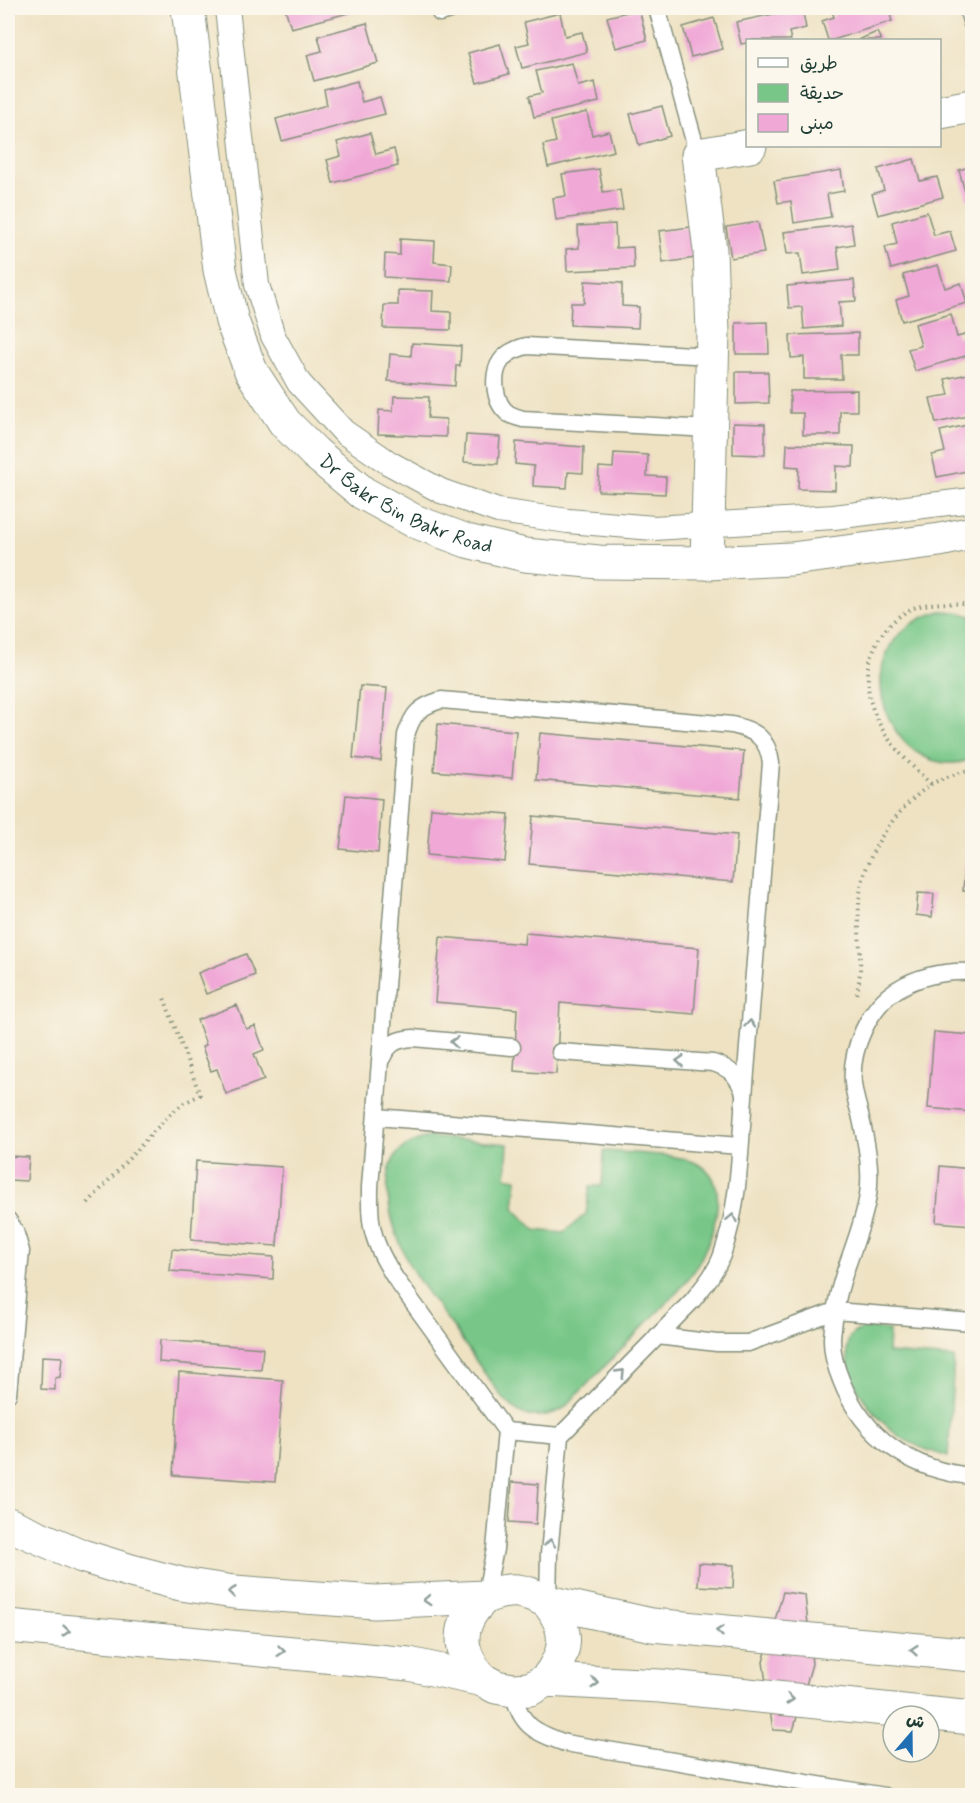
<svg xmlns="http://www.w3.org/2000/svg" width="980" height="1803" viewBox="0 0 980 1803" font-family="Mynerve,'Playpen Sans Arabic',sans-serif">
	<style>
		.green { fill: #78c788; stroke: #4c825e; stroke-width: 1.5 }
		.building { fill: #f0a8d7 }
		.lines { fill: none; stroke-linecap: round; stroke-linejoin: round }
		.service-casing { stroke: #86907c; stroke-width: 19 }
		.pedestrian-casing { stroke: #86907c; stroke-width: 26 }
		.minor-casing { stroke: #86907c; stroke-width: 35 }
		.tertiary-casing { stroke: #86907c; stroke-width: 35 }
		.primary-casing { stroke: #86907c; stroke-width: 35 }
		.path { stroke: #86907c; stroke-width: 4; stroke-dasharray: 1.5 4.5; stroke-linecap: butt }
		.service { stroke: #fff; stroke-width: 16 }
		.pedestrian { stroke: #fff; stroke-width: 24 }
		.minor { stroke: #fff; stroke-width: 33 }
		.tertiary { stroke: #fff; stroke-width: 33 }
		.primary { stroke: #fff; stroke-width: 33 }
		.oneway { stroke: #8f9e9a }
		.labels { text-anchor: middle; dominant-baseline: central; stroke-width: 4.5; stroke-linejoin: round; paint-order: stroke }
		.street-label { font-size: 20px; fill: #1f3d34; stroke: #fbf7ec }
	</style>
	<rect width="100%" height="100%" fill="#fbf7ec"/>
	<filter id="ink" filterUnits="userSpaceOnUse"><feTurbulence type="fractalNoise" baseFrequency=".0167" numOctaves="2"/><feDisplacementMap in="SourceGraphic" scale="12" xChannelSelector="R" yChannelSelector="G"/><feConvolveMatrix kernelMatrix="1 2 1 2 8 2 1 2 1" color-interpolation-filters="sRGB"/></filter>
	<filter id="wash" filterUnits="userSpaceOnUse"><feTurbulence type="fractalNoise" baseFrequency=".008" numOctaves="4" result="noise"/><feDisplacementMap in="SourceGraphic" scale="24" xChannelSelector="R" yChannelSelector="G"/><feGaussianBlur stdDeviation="1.35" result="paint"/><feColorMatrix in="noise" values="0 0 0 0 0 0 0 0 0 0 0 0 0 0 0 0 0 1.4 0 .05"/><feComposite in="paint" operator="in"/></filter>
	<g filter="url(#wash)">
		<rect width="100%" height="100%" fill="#eee2c3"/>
		<g class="green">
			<path d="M941,611l16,1 15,4v143c-81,30 -141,-118 -31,-148z"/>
			<path d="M428,1137l80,7 -2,33 11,2 -3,29 21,22 28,3 23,-19 4,-28h12l2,-35c25,2 70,2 92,12 40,17 15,81 -2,108 -4,6 -10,12 -14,18l-118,121c-29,11 -40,9 -61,-14 -16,-22 -32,-45 -47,-68 -15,-20 -33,-41 -45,-64 -14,-28 -37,-91 -6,-116 7,-6 16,-8 25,-11z"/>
			<path d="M866,1328l23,2 -1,23 66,5 -6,99c-18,-6 -37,-12 -52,-23 -23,-19 -50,-52 -49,-83 0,-4 1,-11 3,-14 3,-6 10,-7 16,-9z"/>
		</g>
		<g id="blocks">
			<g class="building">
				<polygon points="285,8 355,8 356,11 291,28"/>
				<polygon points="802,8 806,28 789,32 791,40 747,40 747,43 741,44 736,22"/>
				<polygon points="831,8 888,8 892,21 833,40 828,40 822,21 834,17"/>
				<polygon points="914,8 935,8 916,14"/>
				<polygon points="639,9 647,40 616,48 607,17"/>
				<polygon points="560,13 565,36 582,32 587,52 522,68 516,46 529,43 524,22"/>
				<polygon points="714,18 723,49 691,57 683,27"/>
				<polygon points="367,23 378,63 314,81 307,55 322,51 318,36"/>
				<polygon points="877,32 881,40 858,40"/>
				<polygon points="500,44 509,74 477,83 468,53"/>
				<polygon points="572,63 578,86 595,82 599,102 534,117 529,96 542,93 536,71"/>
				<polygon points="357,81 362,102 380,97 385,114 282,141 276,119 327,105 324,90"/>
				<polygon points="662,106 670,136 639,145 630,114"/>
				<polygon points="587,112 592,135 609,131 614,151 548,167 543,145 556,142 551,121"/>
				<polygon points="370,133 376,154 394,149 398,166 333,183 327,160 341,156 337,142"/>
				<polygon points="914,159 920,181 937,177 943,197 878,215 872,194 884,190 878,169"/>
				<polygon points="972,166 972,199 967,200 959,170"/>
				<polygon points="599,169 603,192 620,190 623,210 556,220 553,198 566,196 562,174"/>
				<polygon points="841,170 844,191 827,194 831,217 794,223 791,201 778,203 774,181"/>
				<polygon points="927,212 934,235 950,231 956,251 891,269 885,247 897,244 892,222"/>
				<polygon points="758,222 764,253 731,258 726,227"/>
				<polygon points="615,224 616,248 633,247 634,268 567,271 566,249 579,248 578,226"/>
				<polygon points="851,224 854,244 837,247 840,270 803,275 800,253 787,254 784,232"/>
				<polygon points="691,227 695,258 663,263 659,231"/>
				<polygon points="400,239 435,241 434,262 452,264 451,281 384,277 385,254 400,255"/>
				<polygon points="938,265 945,288 961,283 967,303 902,321 896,300 909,296 903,275"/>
				<polygon points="854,280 856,301 839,302 841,326 804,329 802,307 789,308 787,286"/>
				<polygon points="585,281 622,283 622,306 639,307 638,328 570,325 571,303 584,303"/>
				<polygon points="398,290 433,291 432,311 451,312 451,330 383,328 384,305 398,305"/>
				<polygon points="951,314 957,337 972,333 972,354 915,371 908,349 921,346 915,324"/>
				<polygon points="768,322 769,354 736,354 736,323"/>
				<polygon points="858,333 858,355 841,355 842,379 804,379 804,357 791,358 790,335"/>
				<polygon points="412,343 461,346 460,366 456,366 455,386 388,381 390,354 411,356"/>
				<polygon points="736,372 768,372 769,403 736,404"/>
				<polygon points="972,373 972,415 936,423 930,398 949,395 945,379"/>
				<polygon points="857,390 857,411 840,411 840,435 803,435 803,413 790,413 790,391"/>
				<polygon points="394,396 429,397 428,418 446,419 446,437 378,434 379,410 393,411"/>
				<polygon points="733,423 765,424 765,455 733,454"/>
				<polygon points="972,424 972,470 937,477 932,455 945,452 940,431"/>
				<polygon points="466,435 500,437 498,464 464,462"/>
				<polygon points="516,442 584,447 583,473 568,472 567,488 533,486 534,466 515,464"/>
				<polygon points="787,444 854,446 853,467 836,466 835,490 798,489 799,467 786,466"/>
				<polygon points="614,453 648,455 647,476 666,477 665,494 598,491 599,467 613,468"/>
				<polygon points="360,686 387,688 381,761 353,758"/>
				<polygon points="438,724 516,731 512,778 434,771"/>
				<polygon points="540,733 744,751 740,798 536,780"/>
				<polygon points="346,795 382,799 378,853 340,849"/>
				<polygon points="431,808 509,814 505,862 427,855"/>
				<polygon points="533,816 737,835 733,882 529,864"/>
				<polygon points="965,864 972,865 972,892 963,891"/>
				<polygon points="918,893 934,894 932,917 916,915"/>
				<polygon points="525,933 699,948 694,1014 560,1003 556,1074 514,1071 517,1009 435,1002 440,937 524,944"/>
				<polygon points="246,954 255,975 206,994 198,973"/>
				<polygon points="237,1005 246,1029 255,1026 264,1050 254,1054 264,1080 226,1094 217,1069 211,1071 202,1047 206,1045 197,1020"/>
				<polygon points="934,1032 972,1035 972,1112 928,1108"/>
				<polygon points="8,1156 29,1157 27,1181 8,1180"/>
				<polygon points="196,1161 282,1167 277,1246 191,1240"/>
				<polygon points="940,1166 972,1169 972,1225 936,1222"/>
				<polygon points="172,1249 274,1257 273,1279 170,1271"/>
				<polygon points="160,1340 263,1348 261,1370 159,1362"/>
				<polygon points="42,1356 62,1357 60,1377 55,1378 55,1390 41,1389"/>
				<polygon points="179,1372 283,1380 275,1482 173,1475"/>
				<polygon points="512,1482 538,1484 536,1524 509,1522"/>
				<polygon points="699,1563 734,1565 733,1588 698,1586"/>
				<polygon points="783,1592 805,1595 812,1664 793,1731 773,1730 763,1662"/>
			</g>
		</g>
	</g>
	<g filter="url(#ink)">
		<use href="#blocks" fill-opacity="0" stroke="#86907c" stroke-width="1.5"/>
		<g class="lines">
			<g class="service-casing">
				<g id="service">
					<polyline points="657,8 698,155"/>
					<polyline points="967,8 972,24"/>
					<polyline points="440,13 457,8"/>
					<path d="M710,429l-187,-10c-4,-1 -10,-3 -14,-5 -15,-10 -18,-39 -8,-53 6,-9 16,-12 25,-15l186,10"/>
					<path d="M972,972c-25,-1 -51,3 -74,17 -29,17 -48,61 -45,94 1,10 4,21 7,31 6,27 12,54 8,81 -6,41 -28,77 -33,118 -1,9 -3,19 -3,27 0,13 4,28 9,40 22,57 71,91 131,96"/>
					<path d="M560,1052l153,11c17,5 25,13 31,30"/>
					<path d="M382,1058c7,-15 15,-19 31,-20l99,9"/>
					<polyline points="376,1117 740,1146"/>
					<polyline points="8,1220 15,1231 21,1251 8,1394"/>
					<polyline points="657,1336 717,1343 748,1343 835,1311 972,1322"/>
					<polyline points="506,1431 560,1436"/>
					<path d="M485,1597l10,-48 11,-118 -111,-153c-9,-15 -18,-30 -22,-47 -4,-14 -3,-30 -3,-44l36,-452c7,-22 13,-28 35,-35l291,25c23,5 36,13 39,38 -8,107 -17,214 -26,321 -5,56 -4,117 -23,171 -6,17 -18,31 -29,45l-133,136 -11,118 -1,48"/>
					<path d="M513,1690c6,35 21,42 52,53l320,53"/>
				</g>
			</g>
			<g class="pedestrian-casing">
				<polyline id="pedestrian" points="227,8 257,285 273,336 299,383 344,432 389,463 441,491 498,511 568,521 654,528 834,517 972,500"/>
			</g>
			<g class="minor-casing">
				<g id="minor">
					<polyline points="940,112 972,106"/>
					<polyline points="707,563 713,333 710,250 698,155 750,146"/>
				</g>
			</g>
			<g class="tertiary-casing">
				<g id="tertiary">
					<path id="s1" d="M188,8l32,262 12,51 19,50 34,52 30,30 48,40 51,28 53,20 58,14 74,7 108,1 84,-4 149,-19 32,-7"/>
				</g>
			</g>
			<g class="primary-casing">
				<g id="primary">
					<path d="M8,1524l74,32 49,15 50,13 53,8 141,10 110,-5c25,-10 39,-8 63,5l104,23 320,30"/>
					<polyline points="8,1626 409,1664 483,1680 496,1687 513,1690 530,1689 546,1680 660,1686 972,1718"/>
					<path d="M483,1680c-27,-28 -27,-57 2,-83"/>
					<path d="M546,1680c22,-28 24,-49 2,-78"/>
				</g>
			</g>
			<g class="path">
				<path d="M931,784c-21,-20 -43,-40 -55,-67 -18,-40 -6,-85 33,-107 17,-9 45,-7 63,-5"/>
				<path d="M857,994c2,-12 4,-24 3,-36 0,-21 -3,-42 0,-64 6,-43 35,-84 70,-109 9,-6 31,-13 42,-15"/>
				<polyline points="88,1203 169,1115 184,1103 200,1095 163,995"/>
			</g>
			<use href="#service" class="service"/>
			<use href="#pedestrian" class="pedestrian"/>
			<use href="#minor" class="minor"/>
			<use href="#tertiary" class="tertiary"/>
			<use href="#primary" class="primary"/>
		</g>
		<defs><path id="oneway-chevron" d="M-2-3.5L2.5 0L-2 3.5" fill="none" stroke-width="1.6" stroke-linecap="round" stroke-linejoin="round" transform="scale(1.5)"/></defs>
		<g class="oneway">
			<use href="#oneway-chevron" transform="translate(750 1024) rotate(-85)"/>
			<use href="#oneway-chevron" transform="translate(454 1042) rotate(-175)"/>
			<use href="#oneway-chevron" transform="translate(680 1061) rotate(-176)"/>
			<use href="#oneway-chevron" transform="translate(732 1218) rotate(-78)"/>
			<use href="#oneway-chevron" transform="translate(621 1373) rotate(-46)"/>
			<use href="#oneway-chevron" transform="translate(550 1543) rotate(-85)"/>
			<use href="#oneway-chevron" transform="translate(232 1592) rotate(-173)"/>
			<use href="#oneway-chevron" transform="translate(427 1600) rotate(177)"/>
			<use href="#oneway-chevron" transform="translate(66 1631) rotate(5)"/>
			<use href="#oneway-chevron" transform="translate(720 1631) rotate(-175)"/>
			<use href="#oneway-chevron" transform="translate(914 1650) rotate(-175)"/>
			<use href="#oneway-chevron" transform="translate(281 1651) rotate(5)"/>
			<use href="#oneway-chevron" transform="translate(595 1683) rotate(3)"/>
			<use href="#oneway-chevron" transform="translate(790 1699) rotate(6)"/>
		</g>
	</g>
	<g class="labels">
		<g class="street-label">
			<text stroke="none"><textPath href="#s1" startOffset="580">Dr Bakr Bin Bakr Road</textPath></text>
		</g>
	</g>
	<rect width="980" height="1803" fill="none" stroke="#fbf7ec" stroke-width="30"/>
	<rect x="746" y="39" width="195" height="108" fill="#fbf7ec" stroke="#a3ada2" stroke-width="1.5"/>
	<rect x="758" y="58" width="30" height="9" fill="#ffffff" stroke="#a3ada2" stroke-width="1.5"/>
	<text x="800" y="69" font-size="18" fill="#1f3d34">طريق</text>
	<rect x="758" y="84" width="30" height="18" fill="#78c788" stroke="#a3ada2" stroke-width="1.5"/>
	<text x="800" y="99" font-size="18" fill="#1f3d34">حديقة</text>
	<rect x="758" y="114" width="30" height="18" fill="#f0a8d7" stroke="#a3ada2" stroke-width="1.5"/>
	<text x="800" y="129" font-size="18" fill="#1f3d34">مبنى</text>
	<g transform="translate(911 1734) rotate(20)"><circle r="28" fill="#fbf7ec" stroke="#a3ada2" stroke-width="1.5"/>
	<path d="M0-4.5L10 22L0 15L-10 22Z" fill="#1f6fb2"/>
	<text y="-9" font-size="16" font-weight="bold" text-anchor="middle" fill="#1f3d34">ش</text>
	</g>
</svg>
